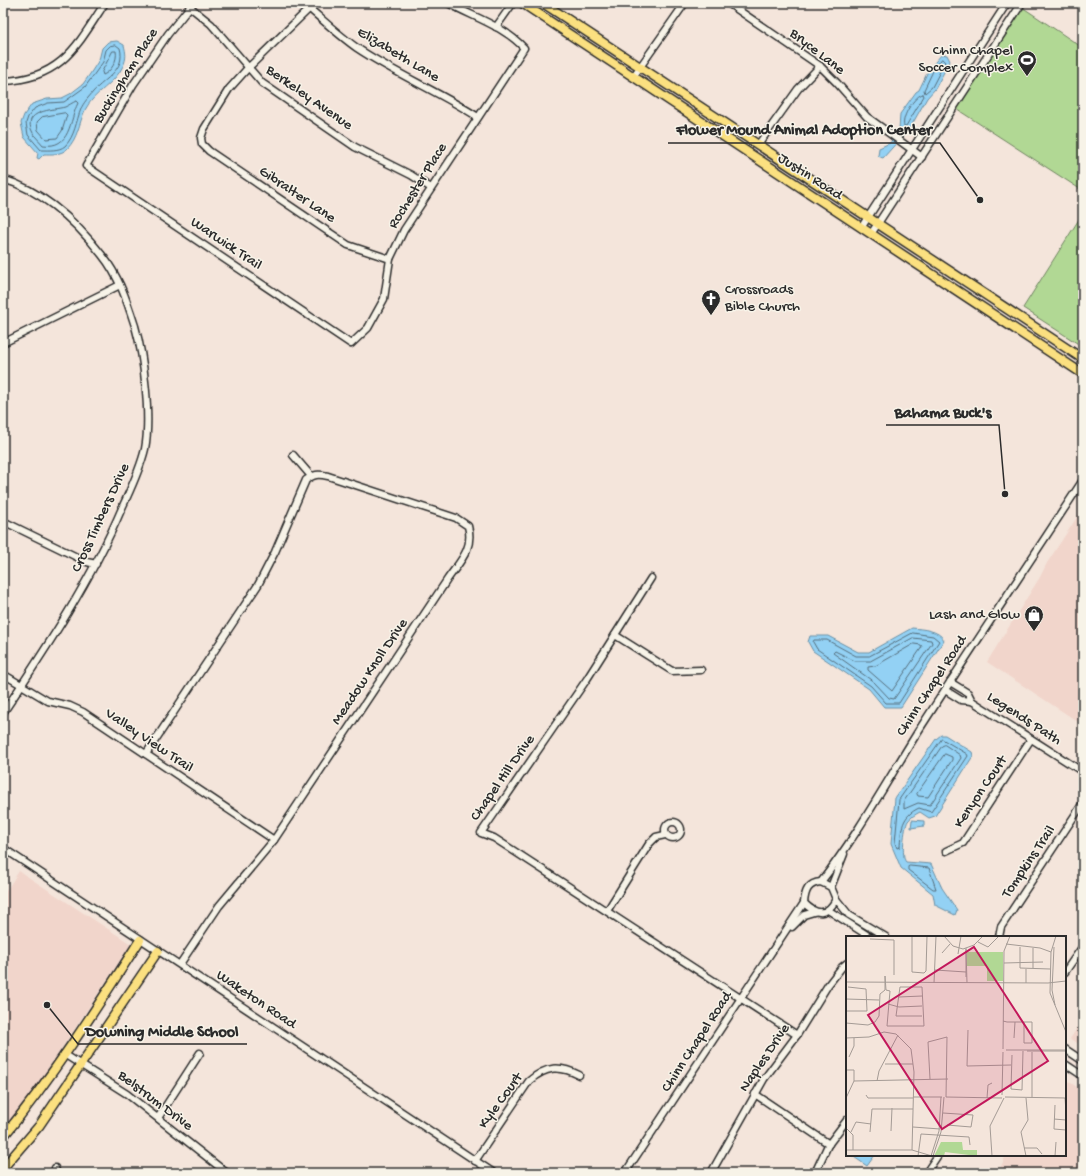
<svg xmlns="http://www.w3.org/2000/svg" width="1086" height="1176" viewBox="0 0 1086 1176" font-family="'Gochi Hand',sans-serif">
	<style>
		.built { fill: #f1d5cb }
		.green { fill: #b1d894; stroke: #6e8260 }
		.water { fill: #93d1f4; stroke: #698fa4 }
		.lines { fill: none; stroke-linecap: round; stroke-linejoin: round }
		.shore { stroke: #556d7b; stroke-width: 1 }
		.minor-casing { stroke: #2b2b2b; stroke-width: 9 }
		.major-casing { stroke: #2b2b2b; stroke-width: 11 }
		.minor { stroke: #f7f3e8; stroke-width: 6 }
		.major { stroke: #fbe080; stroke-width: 8 }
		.labels { text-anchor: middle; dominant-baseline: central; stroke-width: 3; stroke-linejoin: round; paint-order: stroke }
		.poi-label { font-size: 15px; fill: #2b2b2b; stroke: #f7f3e8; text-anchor: end }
		.street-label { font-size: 15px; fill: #2b2b2b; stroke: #f7f3e8 }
		.inset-road { fill: none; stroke: #a49b95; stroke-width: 1 }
		.view { fill: #c2185b; fill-opacity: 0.15; stroke: #c2185b; stroke-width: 2 }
		.inset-edge { fill: none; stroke: #2b2b2b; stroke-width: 2 }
		.leader { fill: none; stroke: #2b2b2b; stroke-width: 1.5 }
		.callout-dot { fill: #2b2b2b; stroke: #f7f3e8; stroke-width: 1.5 }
		.callout-label { font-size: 16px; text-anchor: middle; font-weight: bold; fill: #2b2b2b; stroke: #f7f3e8; stroke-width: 3; stroke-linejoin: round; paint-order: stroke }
	</style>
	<rect width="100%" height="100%" fill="#f4e5db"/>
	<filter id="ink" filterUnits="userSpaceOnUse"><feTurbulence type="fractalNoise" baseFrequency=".025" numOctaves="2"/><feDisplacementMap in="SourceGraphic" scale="8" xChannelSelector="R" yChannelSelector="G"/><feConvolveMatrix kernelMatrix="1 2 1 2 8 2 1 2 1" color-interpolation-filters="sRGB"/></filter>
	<g filter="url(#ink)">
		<g class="built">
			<polygon points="1083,508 1083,725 987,662 1040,577 1047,563"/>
			<polygon points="19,871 131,944 29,1098 3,1130 3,896"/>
			<polygon points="1083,1019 1083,1046 1070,1039"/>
			<polygon points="1065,1079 1083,1091 1083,1173 998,1173 1006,1155 1065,1155"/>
		</g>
		<g class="green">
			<polygon points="1019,5 1083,48 1083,191 952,106"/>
			<polygon points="1083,213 1083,347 1023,308"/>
		</g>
		<g class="water">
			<path d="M117,41l7,4c2,8 3,13 -1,21 -8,18 -29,26 -38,44 -6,13 -7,28 -18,39 -6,6 -16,5 -23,5l-5,5 -2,-1 1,-5 -14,-16 -3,-14 3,-8 8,-11 15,-5 15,-1 8,-4 13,-10 7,-10 9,-14 3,-12 6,-6z"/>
			<polygon points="942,54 947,55 950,61 935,89 927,98 910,128 883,158 878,156 879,148 890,143 899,130 900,114 916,92 919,90 929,69"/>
			<path d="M912,628c10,1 27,2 32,12l-43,67h-17l-15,-18 -56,-38 -5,-9 2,-6h18l30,16h11z"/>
			<path d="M941,735h4l27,17 1,4 -38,60 -6,2 -9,-6c-4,2 -9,5 -12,9 -4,7 -7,36 -2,41l25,2 11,24 15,22 -2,5 -20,-10 -2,-11 -32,-26 -10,-24 4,-46 41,-59z"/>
			<polygon points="912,820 924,821 924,826 911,828"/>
			<polygon points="851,1155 875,1155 867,1166"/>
		</g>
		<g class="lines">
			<g class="shore">
				<path d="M116,45l4,3c6,22 -15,30 -27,44 -4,5 -10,11 -12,17 -5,12 -6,27 -16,37 -6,5 -16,4 -24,4l-13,-15 -2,-12 2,-6 7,-9 13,-5 16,-1 21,-15 18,-25 3,-12 4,-4z"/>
				<path d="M113,51h3c2,9 -5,21 -13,24l-1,-3z"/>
				<polygon points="942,59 945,62 932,87 925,93 924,90 933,71"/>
				<path d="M923,94l1,2 -18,30h-2c-3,-9 11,-31 19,-32z"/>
				<path d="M76,101l2,2c-9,18 -7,46 -35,42 -3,-4 -8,-8 -10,-12 -13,-23 21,-23 32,-26 4,-2 7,-4 11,-6z"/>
				<polygon points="65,113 67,115 62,131 57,138 46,139 38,130 37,122 42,117"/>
				<polygon points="913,633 933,636 939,641 899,703 886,703 871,686 817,649 813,642 814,640 827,640 856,656 869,656"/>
				<polygon points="913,638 931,640 932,643 894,699 889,698 874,682 833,653 835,651 855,661 870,661"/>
				<polygon points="914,644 921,645 922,647 892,691 868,670 868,667 875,666"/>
				<path d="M942,739l25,15 1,2 -37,56 -12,-4c-17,8 -18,20 -19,39l-3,1 -2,-5 4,-43z"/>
				<polygon points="945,745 960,755 961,758 930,805 918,803 904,809 904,801 942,746"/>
				<polygon points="945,754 952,757 952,760 928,797 918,796 917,794"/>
				<polygon points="910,866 929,868 936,889 933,889 908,870 908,867"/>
			</g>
			<g class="minor-casing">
				<g id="minor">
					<path d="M193,3l-25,31 -35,51 -47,81 265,178 17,-16 16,-29 6,-40 14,-29 120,-182c-20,-22 -51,-31 -76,-45"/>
					<polyline points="315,3 247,69 229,89 204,129 201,138 202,144 209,151 348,245 390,259"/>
					<polyline points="728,3 820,66 837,83 867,117 922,157"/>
					<polyline points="190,7 211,24 262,83 355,147 411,175 431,188"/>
					<path d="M310,9c15,13 30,27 47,39 39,26 82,44 121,69"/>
					<polyline points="496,27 513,3"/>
					<polyline points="633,77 685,3"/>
					<path d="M3,81c58,-2 74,-35 102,-78"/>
					<polyline points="758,145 798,89 820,66"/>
					<path d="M3,179c40,12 74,44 99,76 17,21 25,46 33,71 9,31 16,91 10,123 -5,21 -14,39 -23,59 -31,73 -75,139 -119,205"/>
					<polyline points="861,228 1007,3"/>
					<polyline points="871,234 1022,3"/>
					<polyline points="3,343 120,285"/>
					<polyline points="293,455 311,476"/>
					<polyline points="3,521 87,562 96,564"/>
					<polyline points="651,578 587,679 481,833 494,838 797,1035"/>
					<polyline points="615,635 672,671 701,670"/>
					<polyline points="3,674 48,701 70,706 83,712 274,840"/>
					<polyline points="950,682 968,693 972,701"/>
					<polyline points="945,690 961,700 972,701 1083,772"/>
					<path d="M146,754l112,-169 17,-33 31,-72c8,-6 12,-6 22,-4l128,42 12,8c6,23 -8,35 -21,54l-173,260 -55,66 -39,58"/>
					<circle cx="673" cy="830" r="8"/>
					<polyline points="3,848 494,1173"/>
					<polyline points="946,851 963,843 1031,739"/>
					<path d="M821,882c37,-48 66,-101 98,-152 54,-84 110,-167 164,-250"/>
					<path d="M821,882l10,5 5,12c-9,18 -20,16 -32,4 1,-12 4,-20 17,-21z"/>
					<polyline points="831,887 844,854"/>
					<polyline points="836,899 849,915 886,937"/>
					<polyline points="828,910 870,937"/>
					<polyline points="607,911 649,844 656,837 665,835"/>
					<polyline points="792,927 804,915 814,912"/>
					<polyline points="999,937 1001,927 1083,803"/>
					<polyline points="1065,972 1083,946"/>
					<polyline points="1065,1049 1083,1061"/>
					<polyline points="64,1054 127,1094 227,1173"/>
					<polyline points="1065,1064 1083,1076"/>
					<polyline points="755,1094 829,1144"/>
					<polyline points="158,1118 200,1053"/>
					<path d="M475,1161l54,-80c17,-15 31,-16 50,-6"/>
					<polyline points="55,1168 57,1173"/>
					<polyline points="625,1173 804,903"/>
					<polyline points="711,1173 764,1079 797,1035 828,985 842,967 847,963"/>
					<polyline points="815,1173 828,1145 847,1120"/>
					<polyline points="926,1173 938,1155"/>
				</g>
			</g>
			<g class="major-casing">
				<g id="major">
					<polyline points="522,3 1083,374"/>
					<polyline points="543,3 1083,359"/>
					<path d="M3,1137c51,-62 94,-130 137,-197"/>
					<polyline points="3,1168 39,1126 158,951"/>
				</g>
			</g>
			<use href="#minor" class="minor"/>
			<use href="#major" class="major"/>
		</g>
	</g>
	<defs>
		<g id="stadium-pin" transform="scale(1)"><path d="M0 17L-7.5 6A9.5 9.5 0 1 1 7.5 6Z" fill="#2b2b2b" stroke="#f7f3e8"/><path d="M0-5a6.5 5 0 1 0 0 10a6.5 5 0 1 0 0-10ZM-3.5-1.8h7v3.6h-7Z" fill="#fff"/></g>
		<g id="church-pin" transform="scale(1)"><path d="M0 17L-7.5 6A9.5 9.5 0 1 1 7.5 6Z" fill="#2b2b2b" stroke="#f7f3e8"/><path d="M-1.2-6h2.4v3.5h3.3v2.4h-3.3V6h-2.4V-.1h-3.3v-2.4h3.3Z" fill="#fff"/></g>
		<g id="shop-pin" transform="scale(1)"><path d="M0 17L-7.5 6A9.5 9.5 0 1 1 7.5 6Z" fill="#2b2b2b" stroke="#f7f3e8"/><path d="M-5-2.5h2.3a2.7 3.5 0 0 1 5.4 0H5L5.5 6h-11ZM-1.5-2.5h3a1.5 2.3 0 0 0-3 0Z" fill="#fff"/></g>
	</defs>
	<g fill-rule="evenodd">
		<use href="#stadium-pin" x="1027" y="60"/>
		<use href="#church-pin" x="711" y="299"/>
		<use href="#shop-pin" x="1034" y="615"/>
	</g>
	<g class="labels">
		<g class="poi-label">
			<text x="1013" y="51">Chinn Chapel<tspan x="1013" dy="17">Soccer Complex</tspan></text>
			<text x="725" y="290" text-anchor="start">Crossroads<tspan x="725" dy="17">Bible Church</tspan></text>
			<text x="1020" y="615">Lash and Glow</text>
		</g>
		<g class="street-label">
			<text transform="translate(817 52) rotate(38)">Bryce Lane</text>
			<text transform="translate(398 55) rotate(31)">Elizabeth Lane</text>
			<text transform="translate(126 76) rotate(-58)">Buckingham Place</text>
			<text transform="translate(309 98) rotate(35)">Berkeley Avenue</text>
			<text transform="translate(810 177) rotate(33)">Justin Road</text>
			<text transform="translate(418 186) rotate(-58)">Rochester Place</text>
			<text transform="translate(297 195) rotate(34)">Gibralter Lane</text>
			<text transform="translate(226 244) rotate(34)">Warwick Trail</text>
			<text transform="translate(101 518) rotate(-65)">Cross Timbers Drive</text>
			<text transform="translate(370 672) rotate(-56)">Meadow Knoll Drive</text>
			<text transform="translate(932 686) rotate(-57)">Chinn Chapel Road</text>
			<text transform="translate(1024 719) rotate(33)">Legends Path</text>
			<text transform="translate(149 741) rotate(34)">Valley View Trail</text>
			<text transform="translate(503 778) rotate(-55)">Chapel Hill Drive</text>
			<text transform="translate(981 792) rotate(-56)">Kenyon Court</text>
			<text transform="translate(1029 862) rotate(-56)">Tompkins Trail</text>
			<text transform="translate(256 1000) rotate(34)">Waketon Road</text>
			<text transform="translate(697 1042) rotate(-57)">Chinn Chapel Road</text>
			<text transform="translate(765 1058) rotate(-56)">Naples Drive</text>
			<text transform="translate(155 1101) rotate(37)">Belstrum Drive</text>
			<text transform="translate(501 1101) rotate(-54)">Kyle Court</text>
		</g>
	</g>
	<g transform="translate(846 936)">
		<rect width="220" height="220" fill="#f4e5db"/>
		<path d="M121,16h36v29h-16v-15h-20zM95,206h21l1,8h14v6l-32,-4 -1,4h-10z" fill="#b1d894"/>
		<path class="inset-road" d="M66,0v36l12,1 2,-2 1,-35M98,0l9,10 10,3 11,-4 9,-9M210,0l-5,16 -1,41 16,39M24,3l24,1v35M132,6l10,5 11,-11M160,8l34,4 11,4M174,11v21l30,1M208,11l-2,43 3,15M120,13l1,34M96,17l8,-9M112,18l3,-18M158,27l39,-1M187,32v-20M89,34l31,2M39,40l1,14M120,41v-29M0,46l202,1 18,-2M88,47l2,-47M180,47v-14M39,54v-14M40,54l4,1 -3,35h37l-2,-39h-22l-4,29h26M53,61l23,-1M0,63l33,1M42,68l11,3 23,-1M0,75h21l-1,-22 -18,-2M157,85l4,1h25v21h-8v-21M0,87l22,2 7,-3 4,-6 1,-22 5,-4M122,94l-1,36 44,-1M0,102l23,-1 15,-5 12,2 15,15 3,23 -2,78h-66M168,102l1,-16M157,113l1,-98 6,-15M160,114h60M181,115h38M186,116v46M166,119l-1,34 11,1 1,-39M3,121l5,-11v-8M39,128h28M0,134h8v11l-8,17M84,143l-2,-37 19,-5 -1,60M8,145l94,-2M31,145l2,-10 19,-36M20,159l2,3h45M156,159l1,-43M67,161h29M100,161l56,1M159,161l61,1M141,162l1,-13 4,-2M219,162l1,14M209,169l-1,24 12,1M97,177l30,2 -2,12 -24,-2M208,183l12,1M67,191l27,2M0,192l7,7v15M45,195l1,-23M5,196l5,-10 15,2M24,196l2,-23h41M178,212h13l5,6M66,214l20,6M72,220l3,-22 48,3 1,8M85,220l8,-25 2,-34M87,220l8,-24 3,-35M146,220l-2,-30 14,-28M180,220l-5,-24 7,-12 -2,-22M209,220l1,-14"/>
		<path class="view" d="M128,11l74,114 -106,68 -74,-114z"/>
		<rect width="220" height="220" class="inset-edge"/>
	</g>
	<path class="leader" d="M980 200L940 143H668M1005 494L999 425H886M47 1005L78 1044H247"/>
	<g class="callout-dot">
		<circle cx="980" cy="200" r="4"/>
		<circle cx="1005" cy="494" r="4"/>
		<circle cx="47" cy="1005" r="4"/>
	</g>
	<g class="callout-label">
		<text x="804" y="134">Flower Mound Animal Adoption Center</text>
		<text x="943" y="417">Bahama Buck's</text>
		<text x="162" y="1036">Downing Middle School</text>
	</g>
	<rect width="1086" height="1176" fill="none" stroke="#f7f3e8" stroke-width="16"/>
	<rect x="8" y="8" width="1070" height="1160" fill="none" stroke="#2b2b2b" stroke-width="1.5" filter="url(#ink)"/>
</svg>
